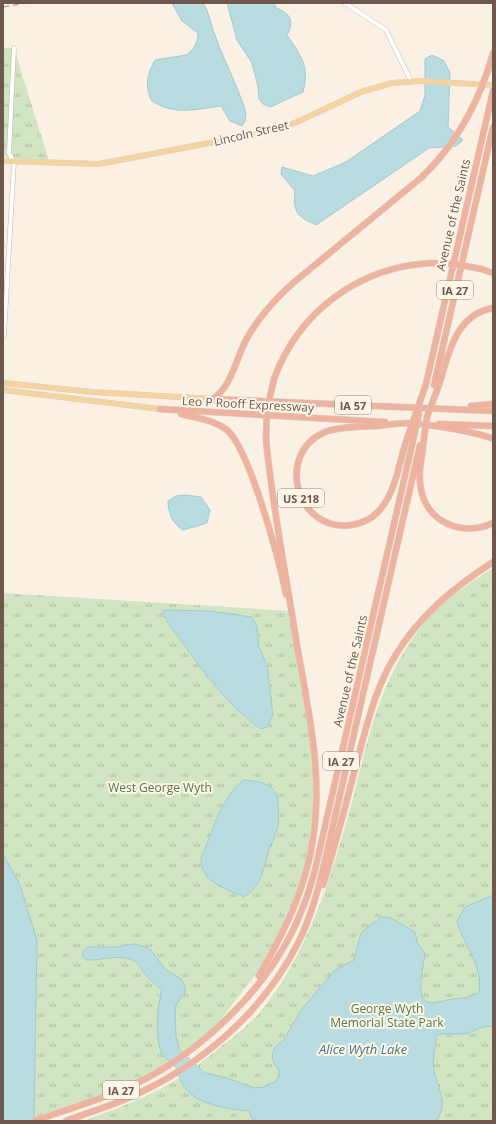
<svg xmlns="http://www.w3.org/2000/svg" width="496" height="1124" viewBox="0 0 496 1124" font-family="'Open Sans',sans-serif">
	<style>
		.park { fill: url(#park-tufts) }
		.water { fill: #b9dce1; stroke: #a1cad2 }
		.lines { fill: none; stroke-linecap: round; stroke-linejoin: round }
		.minor-casing { stroke: #c9b8aa; stroke-width: 5 }
		.major-casing { stroke: #d7d0cd; stroke-width: 6 }
		.highway-casing { stroke: #d7d0cd; stroke-width: 7 }
		.minor { stroke: #fff; stroke-width: 4 }
		.major { stroke: #f3d3a1; stroke-width: 5.5 }
		.highway { stroke: #eeb39f; stroke-width: 6 }
		.rail { stroke: #b3a3c1; stroke-width: 1.5; stroke-dasharray: 6 4; stroke-linecap: butt }
		.highway-bridge-casing { stroke: #d7d0cd; stroke-width: 7; stroke-linecap: butt }
		.highway-bridge { stroke: #eeb39f; stroke-width: 6 }
		.labels { text-anchor: middle; dominant-baseline: central; stroke-width: 4; stroke-linejoin: round; paint-order: stroke }
		.shield { fill: #fdf5e8; stroke: #9a877a; stroke-width: 1 }
		.shield-label { font-size: 11px; font-weight: bold; fill: #6f584b }
		.street-label { font-size: 12px; fill: #6f584b; stroke: #fdf5e8 }
		.park-label { font-size: 12px; fill: #567a48; stroke: #fdf5e8 }
		.water-label { font-size: 13px; font-style: italic; fill: #477880; stroke: #fdf5e8 }
	</style>
	<defs>
		<pattern id="park-tufts" width="24" height="20" patternUnits="userSpaceOnUse"><rect width="24" height="20" fill="#d1e5c3"/><path d="M3 7l-1-3M5 7V3M7 7l1-3M15 17l-1-3M17 17v-4M19 17l1-3" fill="none" stroke="#aebca0"/></pattern>
	</defs>
	<rect width="100%" height="100%" fill="#faf0e3"/>
	<g class="park">
		<polygon points="3,48 14,48 49,161 3,157"/>
		<path d="M493,568v553h-410c32,-12 64,-23 93,-41 17,-10 32,-23 47,-35 13,-10 27,-21 38,-34 47,-58 68,-128 88,-198 20,-74 29,-139 83,-199 18,-19 40,-32 61,-46z"/>
		<polygon points="3,593 290,611 317,785 313,839 301,889 272,953 209,1035 145,1079 34,1121 3,898"/>
	</g>
	<g class="water">
		<path d="M172,3h31c7,10 7,21 12,32 9,26 23,51 31,78l-1,8 -3,5 -12,-5 -9,-15c-24,3 -49,10 -70,-6 -6,-15 -4,-26 4,-40l31,-5c8,-5 12,-13 12,-22l-16,-12z"/>
		<path d="M227,3h47l2,5c14,5 19,13 11,27 14,21 23,31 16,57l-33,15 -7,-3 -4,-5 -1,-13 -6,-23 -15,-23z"/>
		<path d="M432,55l12,6 6,12 -2,54 15,13 -7,6 -27,2 -113,77c-19,-9 -23,-12 -21,-34l-14,-17 1,-7 31,9 33,-14 74,-51 5,-16v-36z"/>
		<path d="M186,495l15,2 9,13 -3,13 -24,7c-10,-6 -15,-17 -15,-29l8,-5z"/>
		<path d="M163,610l46,1 43,6 5,10 2,20 8,18 6,50 -6,12 -6,2c-41,-29 -63,-67 -93,-106l-5,-9z"/>
		<path d="M243,780c11,1 30,2 34,16 1,3 1,8 1,12 1,7 1,14 -1,22 -2,7 -6,13 -8,19 -5,19 -7,36 -25,48 -15,-8 -33,-11 -41,-27 -5,-10 0,-16 4,-26 9,-24 16,-46 36,-64z"/>
		<polygon points="3,854 20,885 37,940 34,1121 3,1121"/>
		<path d="M493,895v131c-15,0 -19,7 -31,8 -9,1 -16,-2 -25,1 -2,11 -5,24 -3,35 4,19 15,34 2,51h-178l-6,-2 -3,-8c-20,-2 -55,-6 -66,-26 -4,-6 -4,-14 -9,-20 -3,-4 -8,-6 -11,-10 -9,-14 -6,-49 -1,-64 -4,-6 -11,-9 -15,-15 -4,-4 -6,-9 -10,-13 -14,-11 -35,-2 -51,-3l-3,-3v-5l5,-5h28l18,-3 12,3 5,3 14,19 16,10 4,8v5l-9,13 -1,10 1,22 4,13 25,23 22,5 27,10 10,-1 12,-6 3,-5v-6l-5,-6 -2,-9 3,-8 8,-6 19,-32 33,-39 19,-10 7,-27 20,-16h8l26,15 2,10 8,12c-1,11 -12,48 6,49 5,0 11,-2 16,-3 11,-2 23,-1 32,-8 4,-29 -16,-46 -22,-71l8,-14z"/>
	</g>
	<g class="lines">
		<g class="minor-casing">
			<g id="minor">
				<polyline points="345,3 386,30 411,81"/>
				<polyline points="4,335 14,162 9,153 14,48"/>
			</g>
		</g>
		<g class="major-casing">
			<g id="major">
				<polyline points="3,161 99,164 267,132 297,122 361,92 392,83 418,81 493,85"/>
				<polyline points="3,383 93,392 213,399"/>
				<polyline points="3,390 160,409"/>
			</g>
		</g>
		<g class="highway-casing">
			<g id="highway">
				<polyline points="488,70 493,53"/>
				<polyline points="481,269 493,273"/>
				<path d="M274,379c25,-68 85,-112 157,-116"/>
				<polyline points="426,384 493,91"/>
				<polyline points="434,385 493,127"/>
				<path d="M439,385c10,-32 16,-70 54,-77"/>
				<path d="M213,399c19,-13 23,-41 34,-61 12,-21 28,-39 46,-55l129,-106"/>
				<polyline points="213,399 493,411"/>
				<polyline points="471,406 493,404"/>
				<polyline points="160,409 385,422"/>
				<path d="M181,414c16,4 33,6 46,16 23,20 52,130 59,164"/>
				<polyline points="439,424 493,426"/>
				<path d="M405,445c-6,20 -10,46 -23,62 -7,10 -18,16 -31,18 -54,8 -77,-71 -26,-93 16,-6 35,-5 51,-6 11,-1 23,-3 34,-3 16,1 69,9 83,16"/>
				<path d="M423,448c-2,13 -5,27 -2,41 6,34 42,48 72,34"/>
				<path d="M323,885c14,-45 25,-90 37,-135 9,-33 17,-65 35,-94 24,-40 59,-69 98,-94"/>
				<path d="M259,976c25,-44 47,-87 54,-137 11,-70 -7,-137 -18,-206 -10,-64 -23,-129 -29,-194"/>
				<path d="M34,1121c37,-13 76,-24 111,-42 57,-30 116,-86 145,-143 11,-21 19,-43 25,-66l97,-425"/>
				<path d="M66,1121c20,-8 42,-14 62,-23 72,-31 136,-86 171,-157 11,-22 18,-47 24,-72l97,-424"/>
			</g>
		</g>
		<use href="#minor" class="minor"/>
		<use href="#major" class="major"/>
		<use href="#highway" class="highway"/>
		<polyline class="rail" points="3,7 27,3"/>
		<g class="highway-bridge-casing">
			<g id="highway-bridge">
				<path d="M422,177c31,-30 52,-66 66,-107"/>
				<polyline points="431,263 455,264 481,269"/>
				<polyline points="266,439 267,410 274,379"/>
				<polyline points="405,445 426,384"/>
				<polyline points="412,445 419,413"/>
				<polyline points="423,445 427,417 439,385"/>
			</g>
		</g>
		<use href="#highway-bridge" class="highway-bridge"/>
	</g>
	<g class="labels">
		<g class="shield">
			<rect x="437" y="281" width="36" height="18" rx="3"/>
			<rect x="335" y="396" width="36" height="18" rx="3"/>
			<rect x="278" y="489" width="46" height="18" rx="3"/>
			<rect x="323" y="752" width="36" height="18" rx="3"/>
			<rect x="103" y="1081" width="36" height="18" rx="3"/>
		</g>
		<g class="shield-label">
			<text x="455" y="290">IA 27</text>
			<text x="353" y="405">IA 57</text>
			<text x="301" y="498">US 218</text>
			<text x="341" y="761">IA 27</text>
			<text x="121" y="1090">IA 27</text>
		</g>
		<g class="street-label">
			<text transform="translate(251 133) rotate(-13)">Lincoln Street</text>
			<text transform="translate(453 215) rotate(-77)">Avenue of the Saints</text>
			<text transform="translate(248 404) rotate(3)">Leo P Rooff Expressway</text>
			<text transform="translate(350 671) rotate(-77)">Avenue of the Saints</text>
		</g>
		<g class="park-label">
			<text x="160" y="787">West George Wyth</text>
			<text x="387" y="1008">George Wyth<tspan x="387" dy="14">Memorial State Park</tspan></text>
		</g>
		<g class="water-label">
			<text x="363" y="1049">Alice Wyth Lake</text>
		</g>
	</g>
	<rect width="496" height="1124" fill="none" stroke="#6f584b" stroke-width="8"/>
</svg>
